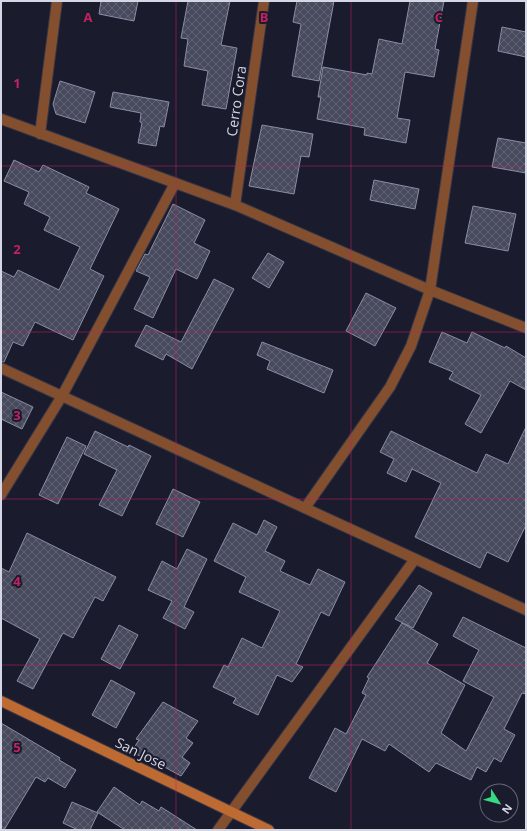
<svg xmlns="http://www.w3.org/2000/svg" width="527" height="831" viewBox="0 0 527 831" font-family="'Open Sans',sans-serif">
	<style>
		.building { fill: url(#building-cross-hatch); stroke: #8a8da4 }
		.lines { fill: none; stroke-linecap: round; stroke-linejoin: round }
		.street-casing { stroke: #343547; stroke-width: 12 }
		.secondary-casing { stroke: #343547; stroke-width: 12 }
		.street { stroke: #834f2f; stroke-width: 10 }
		.secondary { stroke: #bd6a33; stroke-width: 10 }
		.grid { fill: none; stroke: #c32262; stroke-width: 1; stroke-opacity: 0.55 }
		.labels { text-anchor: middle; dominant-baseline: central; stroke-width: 4; stroke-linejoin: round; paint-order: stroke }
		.street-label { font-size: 14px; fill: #d6d7e4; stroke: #1a1b2d }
		.grid-label { font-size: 13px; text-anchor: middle; font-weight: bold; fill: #c32262; stroke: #1a1b2d; stroke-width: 4; stroke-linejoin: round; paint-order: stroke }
	</style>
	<defs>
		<pattern id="building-cross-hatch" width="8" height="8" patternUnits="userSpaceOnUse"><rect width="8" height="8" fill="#47495d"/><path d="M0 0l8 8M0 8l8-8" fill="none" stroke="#616274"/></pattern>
	</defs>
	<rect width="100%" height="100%" fill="#1a1b2d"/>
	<g class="building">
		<polygon points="101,1 138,1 134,21 99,14"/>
		<polygon points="188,1 230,1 221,45 237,48 226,109 202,105 208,71 184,66 188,39 181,38"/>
		<polygon points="297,1 334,1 319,81 292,76 301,24 293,22"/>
		<polygon points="410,1 444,1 435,49 439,50 434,77 405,72 397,118 410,120 406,143 364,135 365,128 317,119 321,97 318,97 323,67 367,75 367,73 372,74 379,39 402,44"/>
		<polygon points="502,27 526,32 526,57 498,51"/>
		<polygon points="60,81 95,92 85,123 56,114 53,104"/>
		<polygon points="113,92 169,102 164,127 160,126 156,146 138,143 142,123 140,122 141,113 110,107"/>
		<polygon points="262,125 313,134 309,157 301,156 294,194 249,186"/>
		<polygon points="498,138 526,143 526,173 492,167"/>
		<polygon points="14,160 39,172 43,165 89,187 86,193 119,209 90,269 104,276 73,340 35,322 23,346 13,342 4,362 1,362 1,271 14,277 18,270 59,290 80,247 44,230 50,217 24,204 29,192 4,181"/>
		<polygon points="374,180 419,189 415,209 370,200"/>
		<polygon points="173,204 205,220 194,243 210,251 197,279 176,269 153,318 134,309 150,277 136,271 145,254 148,255"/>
		<polygon points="473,206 516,214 508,251 465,243"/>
		<polygon points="268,253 284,262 269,288 252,278"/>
		<polygon points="214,279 234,289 192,369 166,354 163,360 135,346 146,325 181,342"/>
		<polygon points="366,293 396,308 375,346 346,331"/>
		<polygon points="442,332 467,343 472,332 505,348 506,346 526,358 526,390 510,381 481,433 465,424 481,395 449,379 453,372 429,362"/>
		<polygon points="262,342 333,370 324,393 267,369 270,361 257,355"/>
		<polygon points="1,392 33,407 22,429 1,419"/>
		<polygon points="526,427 526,525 508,562 487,552 480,568 415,537 441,483 412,469 406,482 387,473 394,459 380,452 391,431 477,473 486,454 508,464"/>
		<polygon points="95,431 128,447 129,445 151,456 122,516 99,505 117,470 84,454"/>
		<polygon points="67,437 86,446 58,504 39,495"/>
		<polygon points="173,489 200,502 183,537 156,524"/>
		<polygon points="264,520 277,527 265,551 285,561 280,571 310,585 318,569 345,582 329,616 321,612 296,664 303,667 292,682 277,675 258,715 233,703 236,698 213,687 224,665 228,667 242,638 262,648 280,611 239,592 246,577 214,561 233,523 257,535"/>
		<polygon points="27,533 116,577 103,601 95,597 73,638 63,633 33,689 17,681 40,639 1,618 1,568 9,572"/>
		<polygon points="187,549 207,559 184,607 194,612 185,629 163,618 172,601 148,590 162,561 177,569"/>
		<polygon points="419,585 432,593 413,628 395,619"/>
		<polygon points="463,617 526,648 526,694 522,693 504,729 515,735 501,762 494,758 486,772 477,767 471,780 436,763 429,772 389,744 385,751 362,739 336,792 309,778 335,728 346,734 366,695 362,693 369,678 367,677 402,623 438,644 427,663 465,685 441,733 466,751 494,697 463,681 479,650 453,636"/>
		<polygon points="119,625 138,635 120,669 101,659"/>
		<polygon points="111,680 135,693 116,728 92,715"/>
		<polygon points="163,702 198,721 186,738 193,743 182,757 190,763 181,776 146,757 144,759 132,751 139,740 136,739"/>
		<polygon points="1,723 60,758 59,760 76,770 65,788 48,778 45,782 36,777 4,830 1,830"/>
		<polygon points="114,787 140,805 142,801 159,811 161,807 197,830 125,830 97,812"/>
		<polygon points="72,802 98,813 90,830 78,830 63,823"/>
	</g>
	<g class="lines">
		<g class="street-casing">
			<g id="street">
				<polyline points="1,119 235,205 430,290 526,328"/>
				<polyline points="40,134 57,1"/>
				<polyline points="235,205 264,1"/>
				<polyline points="1,368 526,610"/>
				<polyline points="1,495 62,396 175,183"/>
				<polyline points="305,508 390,387 411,346 430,290 473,1"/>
				<polyline points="218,830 415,559"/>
			</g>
		</g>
		<g class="secondary-casing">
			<polyline id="secondary" points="1,701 269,830"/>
		</g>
		<use href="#street" class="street"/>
		<use href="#secondary" class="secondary"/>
	</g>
	<path class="grid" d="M176,1v829M351,1v829M1,166h525M1,332h525M1,499h525M1,665h525"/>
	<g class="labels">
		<g class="street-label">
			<text transform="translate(236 101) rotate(-82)">Cerro Cora</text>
			<text transform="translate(141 753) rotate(26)">San Jose</text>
		</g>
	</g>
	<g class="grid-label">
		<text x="88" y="22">A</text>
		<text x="264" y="22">B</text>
		<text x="439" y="22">C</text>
		<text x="17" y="88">1</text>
		<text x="17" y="254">2</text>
		<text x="17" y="420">3</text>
		<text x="17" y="586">4</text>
		<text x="17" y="752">5</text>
	</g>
	<rect width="527" height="831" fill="none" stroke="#d6d7e4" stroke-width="4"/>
	<g transform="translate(499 803) rotate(126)"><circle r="19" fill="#1a1b2d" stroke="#656676"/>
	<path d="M0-3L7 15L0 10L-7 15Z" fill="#36d880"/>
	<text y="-6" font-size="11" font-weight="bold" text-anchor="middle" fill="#d6d7e4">N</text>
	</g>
</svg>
